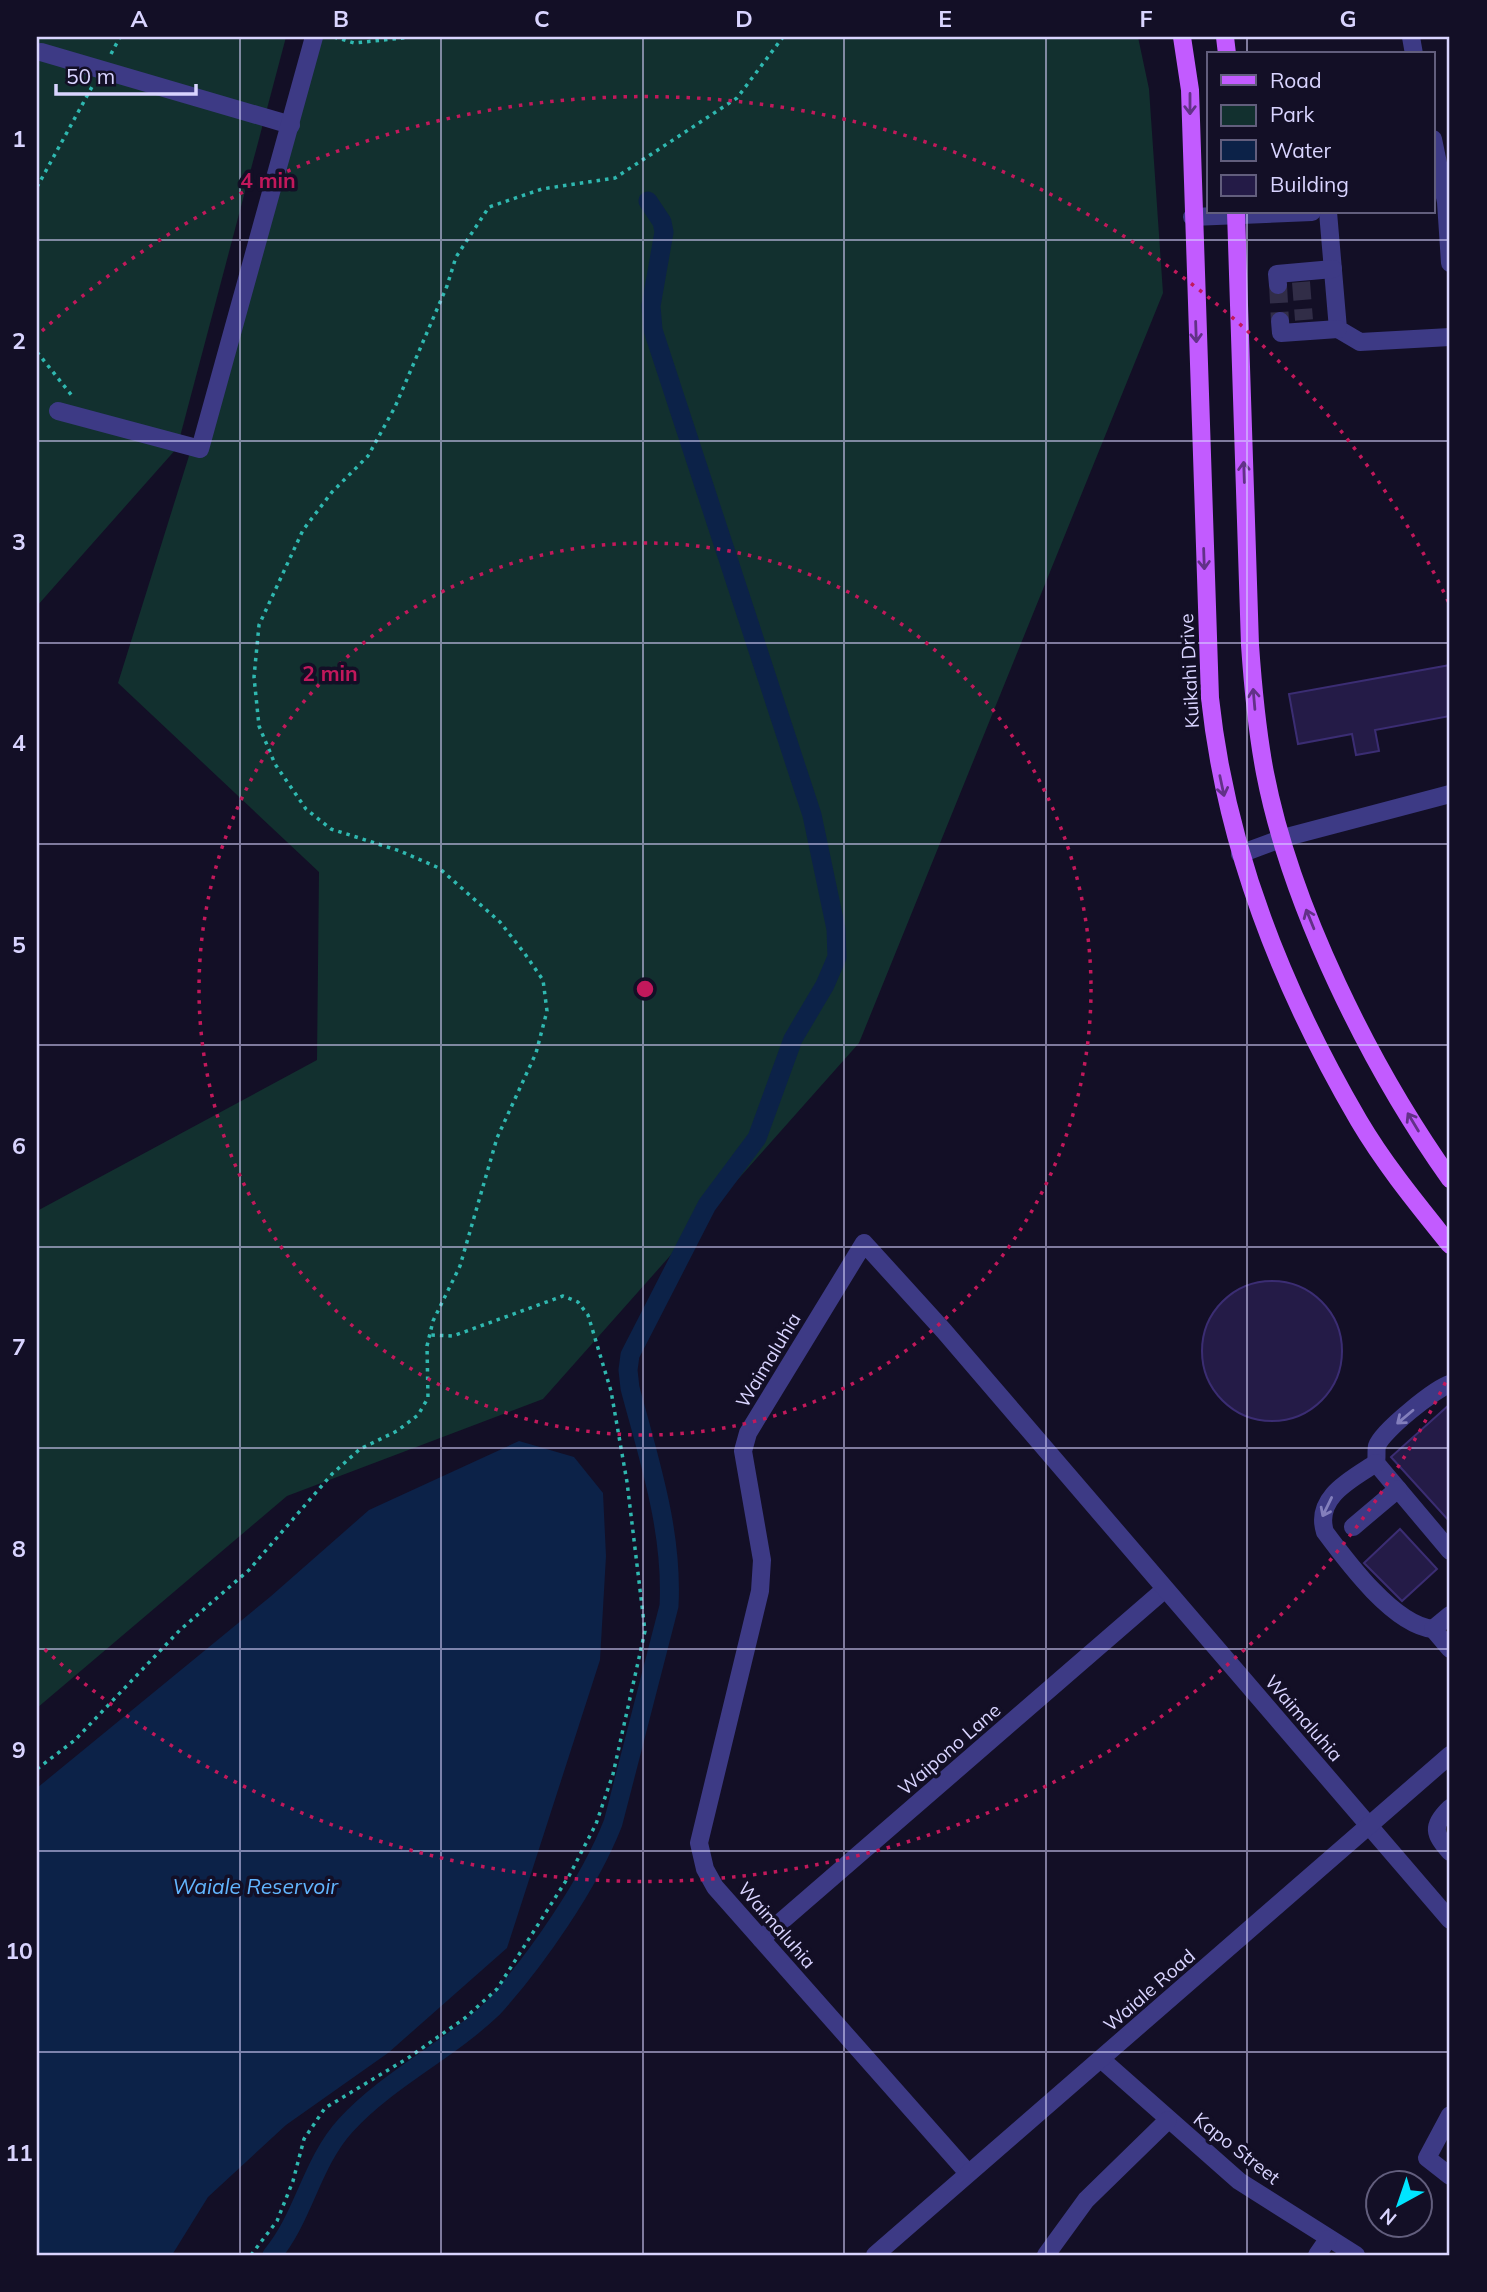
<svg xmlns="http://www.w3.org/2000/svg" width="1487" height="2292" viewBox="0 0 1487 2292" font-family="Mulish,sans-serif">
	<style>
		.green { fill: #12302f }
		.water { fill: #0c2248 }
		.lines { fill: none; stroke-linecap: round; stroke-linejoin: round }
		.canal { stroke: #0c2248; stroke-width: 19 }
		.building { fill: #241b47; stroke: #3b2d73; stroke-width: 2 }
		.minor-tunnel { stroke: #312d47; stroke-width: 18; stroke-dasharray: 18 9; stroke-linecap: butt }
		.path { stroke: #2fb8b0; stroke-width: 3.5; stroke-dasharray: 3.5 5; stroke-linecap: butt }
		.minor { stroke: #3d3a85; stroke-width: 18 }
		.major { stroke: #c25bff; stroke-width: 18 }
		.oneway { stroke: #623188 }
		.oneway2 { stroke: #837fbc }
		.grid { fill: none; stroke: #d9d4ff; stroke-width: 2; stroke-opacity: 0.55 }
		.ring { fill: none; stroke: #c2185b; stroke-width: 3.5; stroke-dasharray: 3.5 7 }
		.labels { text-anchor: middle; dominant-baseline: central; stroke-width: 7; stroke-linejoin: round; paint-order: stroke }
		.street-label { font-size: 19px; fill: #d9d4ff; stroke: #130f26 }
		.water-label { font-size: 21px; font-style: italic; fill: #62b6ff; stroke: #130f26 }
		.centre { fill: #c2185b; stroke: #130f26; stroke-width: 3.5 }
		.ring-label { font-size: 21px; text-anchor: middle; font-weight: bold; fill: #c2185b; stroke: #130f26; stroke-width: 7; stroke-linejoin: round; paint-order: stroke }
		.neatline { fill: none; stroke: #d9d4ff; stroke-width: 2.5 }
		.grid-label { font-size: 23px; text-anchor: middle; font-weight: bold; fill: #d9d4ff }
	</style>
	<rect width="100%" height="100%" fill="#130f26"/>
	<g class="green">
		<polygon points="37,37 286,37 177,448 37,606"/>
		<polygon points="320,37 1138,37 1149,89 1163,293 859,1043 543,1399 287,1496 37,1708 37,1211 317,1060 319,872 118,683"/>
	</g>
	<polygon class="water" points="519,1441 574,1457 603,1493 606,1556 600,1660 507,1948 388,2053 286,2125 208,2197 172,2255 37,2255 37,1788 270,1597 369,1510"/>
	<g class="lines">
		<path class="canal" d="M272,2255c32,-38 39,-92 74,-130 42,-46 102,-74 147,-117 44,-49 96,-124 120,-185l56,-217c4,-75 -20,-146 -39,-218l-2,-18 2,-15 77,-150 50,-67 36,-99 32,-54 12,-28 -1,-28 -24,-114 -159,-485 -2,-24 13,-74 -2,-10 -14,-21"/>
	</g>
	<g class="building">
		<polygon points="1450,665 1450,716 1375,730 1379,751 1356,755 1352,734 1298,744 1289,694"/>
		<circle cx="1272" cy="1351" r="70"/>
		<polygon points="1450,1404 1450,1522 1391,1457"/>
		<polygon points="1400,1529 1437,1569 1402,1601 1364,1563"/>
	</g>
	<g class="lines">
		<g class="minor-tunnel">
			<polyline points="1301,282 1304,320"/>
			<polyline points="1278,285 1280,321"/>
		</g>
		<g class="path">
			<polyline points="334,37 354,43 412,37"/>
			<polyline points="111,54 120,37"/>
			<polyline points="37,187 93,85"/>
			<polyline points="37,352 73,397"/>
			<polyline points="37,1769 75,1740 180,1630 249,1570 332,1474 360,1449 397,1431 418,1415 428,1398 427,1346 433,1321 460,1266 497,1138 536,1053 547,1011 543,980 525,954 500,922 439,868 400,851 331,829 306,809 275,764 259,726 254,677 259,625 303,530 332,492 368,456 395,407 447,286 456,257 489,207 542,189 615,178 737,98 783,37"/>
			<polyline points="251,2255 277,2221 293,2181 304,2139 325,2108 408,2058 465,2018 497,1989 569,1876 596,1824 613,1774 645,1631 627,1482 611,1391 588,1315 578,1302 563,1296 453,1336 430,1335"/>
		</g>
		<g class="minor">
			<polyline points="1411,37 1414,54"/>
			<polyline points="41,52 291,125"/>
			<polyline points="1433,139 1446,202 1450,263"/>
			<polyline points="1328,212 1338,329 1360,342 1450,337"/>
			<polyline points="1192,217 1312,212"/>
			<polyline points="1278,285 1277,274 1333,269"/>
			<polyline points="1280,321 1281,333 1338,329"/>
			<polyline points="58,411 200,449 314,37"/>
			<polyline points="1240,854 1283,838 1450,794"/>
			<path d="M1450,1384c-14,4 -68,47 -73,62 -1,4 0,12 -1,17l74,88"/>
			<path d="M1376,1463c-24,16 -62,34 -51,69 23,31 69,93 108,97"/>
			<polyline points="1353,1527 1398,1489"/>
			<polyline points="1450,1615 1433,1629 1450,1649"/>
			<path d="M1450,1808c-19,18 -16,26 0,44"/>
			<polyline points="761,1939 1164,1590"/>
			<polyline points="1102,2060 1239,2181 1356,2255"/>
			<polyline points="1450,2115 1427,2158 1450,2176"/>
			<polyline points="968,2173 715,1887 705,1869 699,1843 760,1591 762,1560 743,1451 748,1433 864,1243 944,1331 1450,1920"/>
			<polyline points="875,2255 1450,1755"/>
			<polyline points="1046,2255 1086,2200 1168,2120"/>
			<polyline points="1317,2255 1328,2239"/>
		</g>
		<g class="major">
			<path d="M1182,37l8,53 20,608c16,150 73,293 149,423 26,44 59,84 91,124"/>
			<polyline points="1225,37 1227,54"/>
			<path d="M1236,212l14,433c3,43 7,86 15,128 26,134 106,295 185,406"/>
		</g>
	</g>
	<defs><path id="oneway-shaft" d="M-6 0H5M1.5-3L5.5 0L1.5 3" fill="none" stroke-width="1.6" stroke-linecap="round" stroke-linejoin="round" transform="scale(1.75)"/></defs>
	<g class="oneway">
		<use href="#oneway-shaft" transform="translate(1190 104) rotate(90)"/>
		<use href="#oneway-shaft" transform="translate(1196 332) rotate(88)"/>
		<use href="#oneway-shaft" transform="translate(1244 472) rotate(-92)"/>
		<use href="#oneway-shaft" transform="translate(1204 559) rotate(88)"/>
		<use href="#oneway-shaft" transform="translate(1254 699) rotate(-95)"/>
		<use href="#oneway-shaft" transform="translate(1222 786) rotate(78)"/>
		<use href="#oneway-shaft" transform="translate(1310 919) rotate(-112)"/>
		<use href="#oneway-shaft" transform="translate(1413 1122) rotate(-121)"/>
	</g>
	<g class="oneway2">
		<use href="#oneway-shaft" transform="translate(1405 1417) rotate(140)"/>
		<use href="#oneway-shaft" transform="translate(1327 1507) rotate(116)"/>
	</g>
	<path class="grid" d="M240,37v2218M441,37v2218M643,37v2218M844,37v2218M1046,37v2218M1247,37v17M1247,212v2043M37,240h1413M37,441h1413M37,643h1413M37,844h1413M37,1045h1413M37,1247h1413M37,1448h1413M37,1649h1413M37,1851h1413M37,2052h1413"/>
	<g class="ring">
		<circle cx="645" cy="989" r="446"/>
		<path d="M1450 1373A892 892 0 0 1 42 1647M42 331A892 892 0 0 1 1450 605"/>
	</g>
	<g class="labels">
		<g class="street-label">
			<text transform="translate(1189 671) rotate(-93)">Kuikahi Drive</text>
			<text transform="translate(768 1360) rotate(-59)">Waimaluhia</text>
			<text transform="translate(1304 1718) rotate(49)">Waimaluhia</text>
			<text transform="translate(949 1749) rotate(-41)">Waipono Lane</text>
			<text transform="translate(777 1925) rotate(49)">Waimaluhia</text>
			<text transform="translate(1149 1990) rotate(-41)">Waiale Road</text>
			<text transform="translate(1237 2148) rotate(38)">Kapo Street</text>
		</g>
		<g class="water-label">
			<text x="255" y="1886">Waiale Reservoir</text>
		</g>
	</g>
	<circle cx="645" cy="989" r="10" class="centre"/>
	<g class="ring-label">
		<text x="268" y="188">4 min</text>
		<text x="330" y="681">2 min</text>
	</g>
	<rect width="1487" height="2292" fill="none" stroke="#130f26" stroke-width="77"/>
	<rect x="1207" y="52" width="228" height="161" fill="#130f26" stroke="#625e7d" stroke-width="2"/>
	<rect x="1221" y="75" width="35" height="10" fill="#c25bff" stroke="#625e7d" stroke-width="2"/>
	<text x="1270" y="88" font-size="21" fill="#d9d4ff">Road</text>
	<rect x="1221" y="105" width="35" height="21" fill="#12302f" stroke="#625e7d" stroke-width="2"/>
	<text x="1270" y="122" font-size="21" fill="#d9d4ff">Park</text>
	<rect x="1221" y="140" width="35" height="21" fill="#0c2248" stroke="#625e7d" stroke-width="2"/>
	<text x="1270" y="158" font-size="21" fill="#d9d4ff">Water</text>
	<rect x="1221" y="175" width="35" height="21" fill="#241b47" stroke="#625e7d" stroke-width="2"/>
	<text x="1270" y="192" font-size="21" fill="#d9d4ff">Building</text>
	<g transform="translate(1399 2204) rotate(220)"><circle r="33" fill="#130f26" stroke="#625e7d" stroke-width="2"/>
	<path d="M0-5L12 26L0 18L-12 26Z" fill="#00e5ff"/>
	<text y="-10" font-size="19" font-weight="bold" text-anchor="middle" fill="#d9d4ff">N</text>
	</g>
	<path d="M56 84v10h140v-10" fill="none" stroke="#d9d4ff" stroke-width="3.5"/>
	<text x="66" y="84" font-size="21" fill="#d9d4ff" stroke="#130f26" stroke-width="5" paint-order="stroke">50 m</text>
	<rect x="38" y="38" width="1410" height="2216" class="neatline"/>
	<g class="grid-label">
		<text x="139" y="27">A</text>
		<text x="341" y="27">B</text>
		<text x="542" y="27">C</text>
		<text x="744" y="27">D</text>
		<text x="945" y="27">E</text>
		<text x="1146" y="27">F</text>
		<text x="1348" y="27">G</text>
		<text x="19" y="147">1</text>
		<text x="19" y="349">2</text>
		<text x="19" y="550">3</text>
		<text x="19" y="751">4</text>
		<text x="19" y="953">5</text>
		<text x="19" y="1154">6</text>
		<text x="19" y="1355">7</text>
		<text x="19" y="1557">8</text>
		<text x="19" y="1758">9</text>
		<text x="19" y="1959">10</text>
		<text x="19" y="2161">11</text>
	</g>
</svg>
